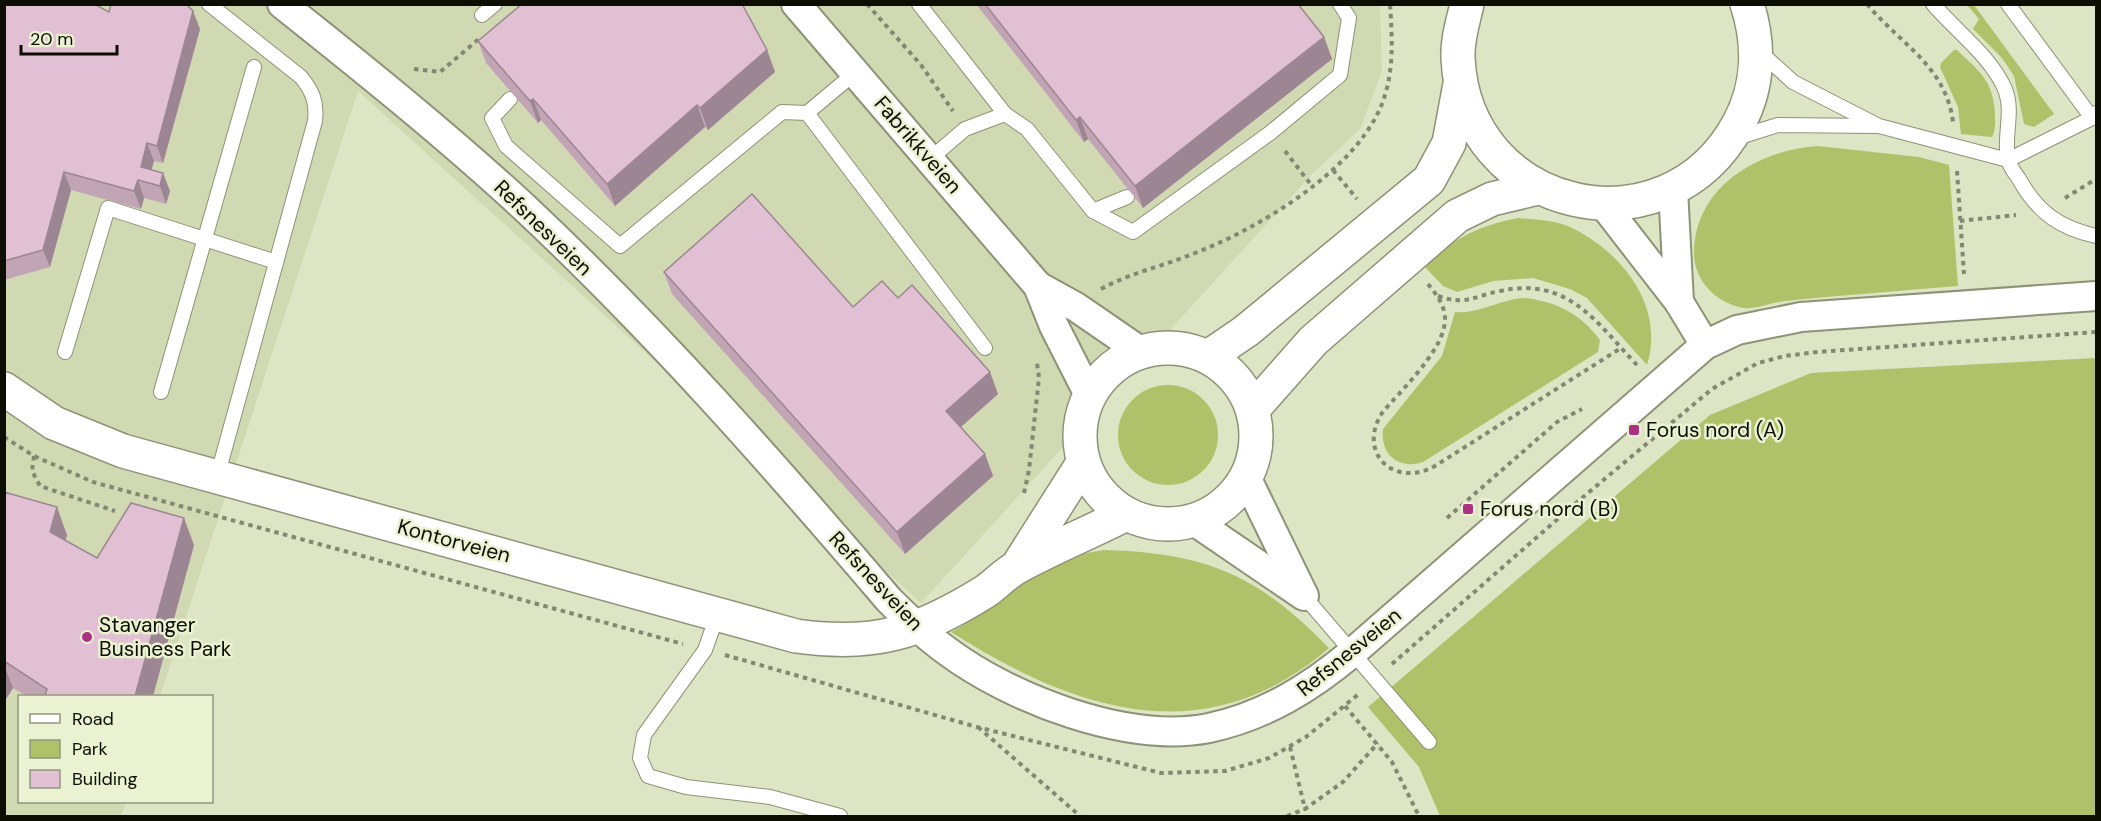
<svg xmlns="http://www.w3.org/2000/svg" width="2101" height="821" viewBox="0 0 2101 821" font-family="'DM Sans',sans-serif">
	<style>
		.built { fill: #d1d9b2 }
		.green { fill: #b1c169 }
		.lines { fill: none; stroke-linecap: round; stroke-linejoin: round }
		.service-casing { stroke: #8d9376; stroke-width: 16 }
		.minor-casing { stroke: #8d9376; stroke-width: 32 }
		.tertiary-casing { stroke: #8d9376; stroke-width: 36 }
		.path { stroke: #838872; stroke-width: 4; stroke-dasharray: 4.5 4.5; stroke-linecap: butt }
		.service { stroke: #fff; stroke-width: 14 }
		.minor { stroke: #fff; stroke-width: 28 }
		.tertiary { stroke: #fff; stroke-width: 33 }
		.wall { fill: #c1a5b5 }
		.shaded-wall { fill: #9d8693 }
		.building { fill: #e0c0d2; stroke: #9d8693; stroke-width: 1.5 }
		.poi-dot { fill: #ac3183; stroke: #ebf2d2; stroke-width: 2 }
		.labels { text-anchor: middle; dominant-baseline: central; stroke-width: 5; stroke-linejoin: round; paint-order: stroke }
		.street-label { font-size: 21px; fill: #0c0e04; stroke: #ebf2d2 }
		.poi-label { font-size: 21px; fill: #0c0e04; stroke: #ebf2d2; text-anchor: start }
	</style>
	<rect width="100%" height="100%" fill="#dde5c5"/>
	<polygon class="built" points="5,5 1380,5 1382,71 1360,129 1313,173 921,603 358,91 160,696 20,696 20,802 126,802 121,816 5,816"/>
	<g class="green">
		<polygon points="1967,5 1974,5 2054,114 2034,127 2024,124 2014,76 2002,58 1973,29 1979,19"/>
		<path d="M1954,50h3c23,22 36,30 38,64 0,8 1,16 -3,23l-31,-3 -3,-27 -18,-40 1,-4z"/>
		<path d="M1818,146l101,11 30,8 9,121c-58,5 -115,9 -173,15 -12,1 -23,6 -35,7 -7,1 -16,-2 -22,-5 -20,-9 -34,-28 -34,-50 0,-66 64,-103 124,-107z"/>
		<path d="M1518,218c18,2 38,2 54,10 51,25 93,79 75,137l-60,-67 -17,-9 -37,-11 -40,3 -36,11 -14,-6 -18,-19c27,-29 56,-42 93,-49z"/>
		<path d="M1526,298c31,4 55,16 74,42l-2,12 -175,110c-24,8 -43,-7 -40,-33l59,-73 13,-44c23,3 47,-14 71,-14z"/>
		<polygon points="2096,358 2096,816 1440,816 1419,767 1368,707 1710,415 1811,373"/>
		<circle cx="1168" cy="435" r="50"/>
		<path d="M1105,550c102,3 153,25 224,98 -124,107 -254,63 -378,-16 40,-21 72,-54 113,-73 13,-5 27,-7 41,-9z"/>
	</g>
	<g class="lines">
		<g class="service-casing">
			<g id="service">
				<path d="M209,4l92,73c12,15 16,25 14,44l-98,356"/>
				<polyline points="919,4 1005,114"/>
				<path d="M1933,4c22,26 57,52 71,83 11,23 -1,49 4,72 1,7 7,14 11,20 19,34 41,49 77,57"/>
				<polyline points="2008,4 2092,118 2096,113"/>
				<polyline points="482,15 495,4"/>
				<polyline points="1759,51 1793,82 1879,126 2008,160 2092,118"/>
				<polyline points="510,99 492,118 506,146 620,246 782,112 807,113 985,348"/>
				<polyline points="807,113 856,72"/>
				<polyline points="1736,138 1778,125 1876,126"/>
				<polyline points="930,159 965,129 1005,114 1027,129 1093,211 1127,197"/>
				<polyline points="1093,211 1133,232 1270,133 1340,75 1349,18 1340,4"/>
				<polyline points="65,352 108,208 276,262"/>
				<polyline points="161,392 254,67"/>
				<polyline points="1304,596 1429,742"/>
				<polyline points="718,613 705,650 644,735 640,758 648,776 686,787 770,797 840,816"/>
			</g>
		</g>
		<g class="minor-casing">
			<g id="minor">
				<path d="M282,4c83,66 165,132 243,204 130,122 248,256 364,392 18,18 37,36 58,51 64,48 181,93 262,77 56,-12 101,-40 144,-76l352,-307 32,-15 64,-13 295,-21"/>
				<polyline points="796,4 1038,286 1054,326 1089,395"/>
				<polyline points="1673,189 1679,302"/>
				<polyline points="1603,204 1679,302 1705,345"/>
				<polyline points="1038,286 1076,307 1140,351"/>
				<polyline points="1246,477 1303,594"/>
				<polyline points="1194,521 1304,596"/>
			</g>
		</g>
		<g class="tertiary-casing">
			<g id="tertiary">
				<path d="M1467,4c-4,18 -10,36 -9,54 7,154 208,201 281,65 20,-37 21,-79 8,-119"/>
				<circle cx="1168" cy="436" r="88"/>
				<polyline points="1208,357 1246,331 1429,180 1449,143 1460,84"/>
				<path d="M4,389l50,34 69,28 673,185c79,11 123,-3 190,-45 11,-8 21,-19 33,-25 35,-19 72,-34 107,-52"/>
				<polyline points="1253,409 1313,341 1457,216 1492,199 1538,188"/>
				<polyline points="1017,567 1083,463"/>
			</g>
		</g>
		<g class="path">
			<polyline points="867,4 921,65 953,111"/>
			<path d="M1867,4c33,40 79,62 86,118"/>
			<polyline points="414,69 440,72 480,38"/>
			<polyline points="1285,151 1312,186"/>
			<polyline points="1333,170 1357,199"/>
			<polyline points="1957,171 1964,274"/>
			<polyline points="2065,198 2096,179"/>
			<polyline points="1960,221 2016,215"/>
			<path d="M1428,284c8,10 16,20 17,33 2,31 -44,73 -63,96 -25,39 11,76 53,53l186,-118"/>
			<path d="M1101,289c29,-16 59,-22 89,-34 67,-25 174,-88 195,-160 9,-29 7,-61 5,-91"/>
			<path d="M1438,296c28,10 36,0 62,-5 68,-15 96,31 137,74"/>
			<polyline points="4,437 34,456 93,482 683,644"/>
			<polyline points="34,456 32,471 40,486 115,511"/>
			<polyline points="1024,493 1029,470 1039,378 1037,363"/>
			<polyline points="1447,518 1557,422 1582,409"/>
			<polyline points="725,655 977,727 1161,773 1225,771 1269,758 1306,737 1360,693"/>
			<polyline points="1392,664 1576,503 1712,389 1758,363 1785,356 1817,352 2096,332"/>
			<polyline points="1345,706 1392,762 1419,816"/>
			<polyline points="978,727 1080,816"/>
			<polyline points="1290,747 1305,809 1343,782 1378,743"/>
			<polyline points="1287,816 1305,809"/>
		</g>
		<use href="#service" class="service"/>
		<use href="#minor" class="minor"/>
		<use href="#tertiary" class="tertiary"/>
	</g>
	<g class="wall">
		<polygon points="4,4 109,12 200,29 163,163 154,161 151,170 170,191 166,204 144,198 141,209 71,190 50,267 4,280"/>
		<polygon points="976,4 1299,4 1299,5 1324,37 1332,59 1143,208 1088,139 1084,142"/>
		<polygon points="478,41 767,50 775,72 708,130 705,127 615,206 541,120 538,123 486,63"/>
		<polygon points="664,272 853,307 898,298 998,394 961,427 985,454 993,476 905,554 672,294"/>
		<polygon points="4,492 67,535 65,540 97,558 194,545 153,696 26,696 13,688 4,702"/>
	</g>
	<g class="shaded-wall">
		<polygon points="193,11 200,29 163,163 157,146"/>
		<polygon points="1324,37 1332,59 1143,208 1135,186"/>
		<polygon points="767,50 775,72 708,130 700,108"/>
		<polygon points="533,99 541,120 538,123 530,101"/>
		<polygon points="697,105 705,127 615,206 607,184"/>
		<polygon points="1080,117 1088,139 1084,142 1076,120"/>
		<polygon points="147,143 154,161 148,183 141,167"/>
		<polygon points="64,172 71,190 50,267 43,250"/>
		<polygon points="163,173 170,191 166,204 160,186"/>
		<polygon points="138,180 144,198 141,209 134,191"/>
		<polygon points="990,372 998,394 954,433 946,411"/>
		<polygon points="985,454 993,476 905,554 897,532"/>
		<polygon points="57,507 67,535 60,559 50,532"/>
		<polygon points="184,518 194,545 153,696 135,696"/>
		<polygon points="4,665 13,688 4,702"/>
	</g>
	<g class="building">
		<polygon points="4,4 94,4 109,12 111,4 186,4 193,11 157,146 147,143 141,167 163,173 160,186 138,180 134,191 64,172 43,250 4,261"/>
		<polygon points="522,4 742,4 767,50 700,108 697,105 607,184 533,99 530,101 478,41"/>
		<polygon points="985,4 1298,4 1324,37 1135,186 1080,117 1076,120"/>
		<polygon points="752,194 853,307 882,281 898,298 912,285 990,372 946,411 985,454 897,532 664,272"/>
		<polygon points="4,492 57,507 50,532 97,558 131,503 184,518 135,696 45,696 47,689 4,661"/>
	</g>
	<g class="poi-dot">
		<rect x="1628" y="424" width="12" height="12" rx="3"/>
		<rect x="1462" y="503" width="12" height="12" rx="3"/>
		<circle cx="87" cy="637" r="6"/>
	</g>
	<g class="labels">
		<g class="street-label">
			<text transform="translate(918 145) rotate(49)">Fabrikkveien</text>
			<text transform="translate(543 228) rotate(44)">Refsnesveien</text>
			<text transform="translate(454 541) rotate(15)">Kontorveien</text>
			<text transform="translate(876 581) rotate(47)">Refsnesveien</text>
			<text transform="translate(1349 652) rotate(-39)">Refsnesveien</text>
		</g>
		<g class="poi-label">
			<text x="1646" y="430">Forus nord (A)</text>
			<text x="1480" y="509">Forus nord (B)</text>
			<text x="99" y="625">Stavanger<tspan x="99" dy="24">Business Park</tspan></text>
		</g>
	</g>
	<rect width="2101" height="821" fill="none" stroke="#0c0e04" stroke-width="12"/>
	<rect x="18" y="695" width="195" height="108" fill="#ebf2d2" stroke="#929780" stroke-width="1.5"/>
	<rect x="30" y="714" width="30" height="9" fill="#ffffff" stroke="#929780" stroke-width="1.5"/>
	<text x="72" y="725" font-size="18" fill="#0c0e04">Road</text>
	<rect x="30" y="740" width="30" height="18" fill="#b1c169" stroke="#929780" stroke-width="1.5"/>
	<text x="72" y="755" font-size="18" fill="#0c0e04">Park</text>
	<rect x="30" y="770" width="30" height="18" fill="#e0c0d2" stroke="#929780" stroke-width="1.5"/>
	<text x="72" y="785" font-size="18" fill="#0c0e04">Building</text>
	<path d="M21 45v9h96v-9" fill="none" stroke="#0c0e04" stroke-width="3"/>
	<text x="30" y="45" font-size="18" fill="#0c0e04" stroke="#ebf2d2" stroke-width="4.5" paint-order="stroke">20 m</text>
</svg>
